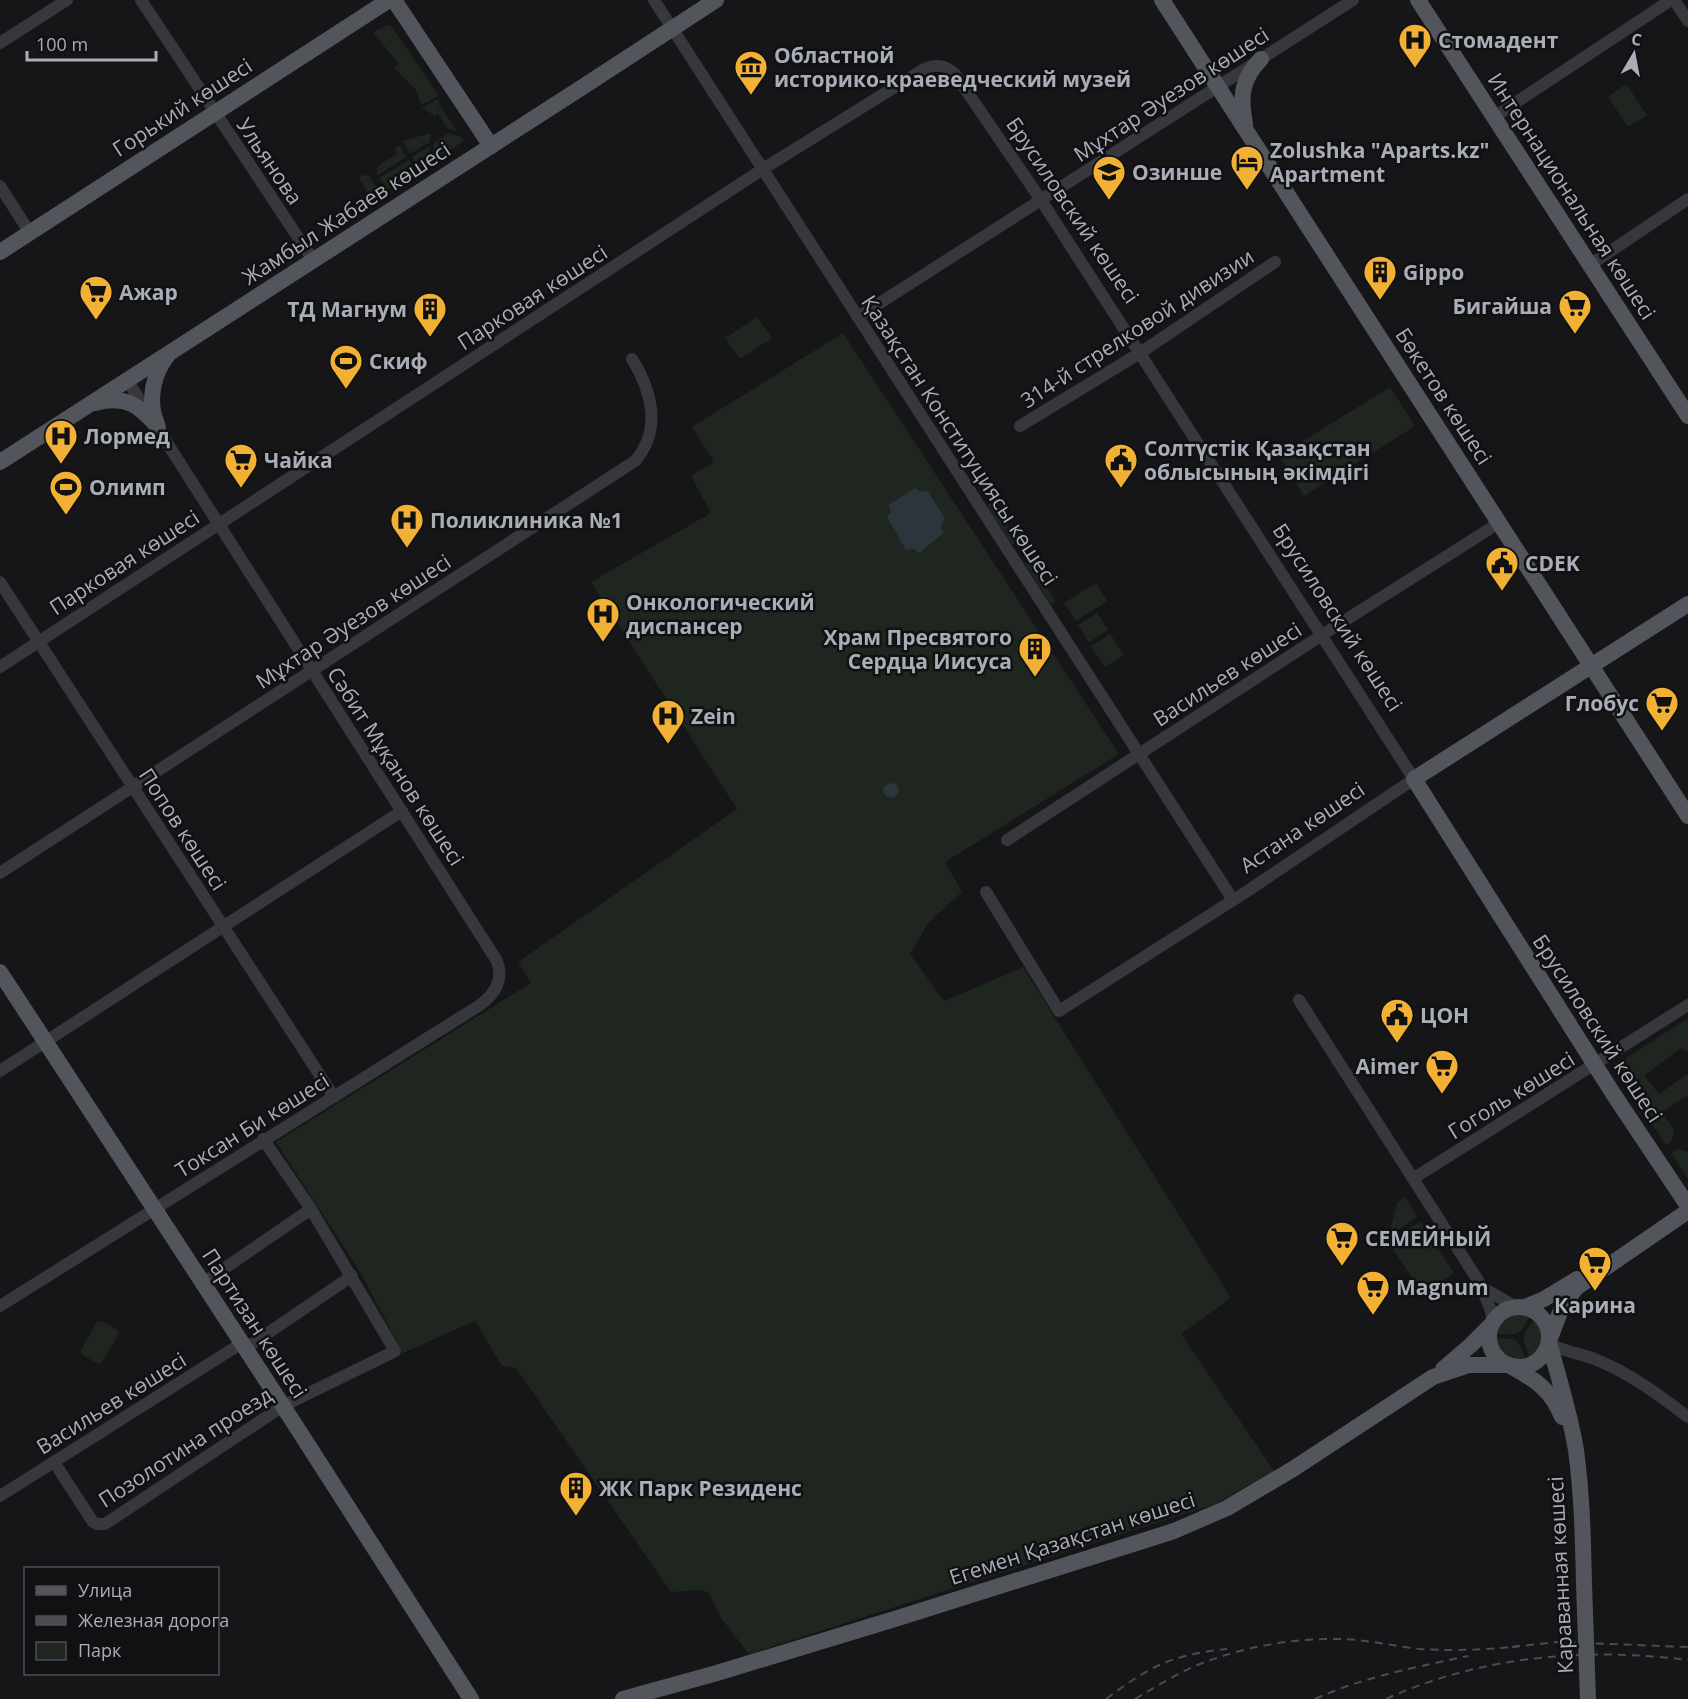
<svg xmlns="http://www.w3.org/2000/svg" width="1688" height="1699" viewBox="0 0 1688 1699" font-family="'Open Sans',sans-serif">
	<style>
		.green { fill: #1e261f }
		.water { fill: #2c353c }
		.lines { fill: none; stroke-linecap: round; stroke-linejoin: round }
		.minor { stroke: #37383d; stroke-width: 12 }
		.major { stroke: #53555c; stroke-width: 16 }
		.rail { stroke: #4a4c52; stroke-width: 2; stroke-dasharray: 8 6; stroke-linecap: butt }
		.major-bridge { stroke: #53555c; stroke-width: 16 }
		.labels { text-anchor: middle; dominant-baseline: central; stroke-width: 5; stroke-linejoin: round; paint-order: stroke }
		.poi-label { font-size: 21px; font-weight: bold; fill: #a8adb8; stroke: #111113; text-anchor: start }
		.street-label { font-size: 21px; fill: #a8adb8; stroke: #111113 }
	</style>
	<rect width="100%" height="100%" fill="#161618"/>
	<g class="green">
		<polygon points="390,24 439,96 421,105 416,90 394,68 399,64 373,32"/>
		<polygon points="1626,84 1647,115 1628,127 1608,97"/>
		<polygon points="439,99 437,115 434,115 421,108"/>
		<polygon points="439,104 457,131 448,129 438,114"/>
		<polygon points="449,133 459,136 464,141 431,162 434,143"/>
		<polygon points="427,134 431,134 430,142 410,154 403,141"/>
		<polygon points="400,146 406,157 377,176 377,167 396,154 395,148"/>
		<polygon points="430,146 427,164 420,169 412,157"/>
		<polygon points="409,160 416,171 388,190 379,178"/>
		<polygon points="365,174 370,177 380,193 372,199 359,178"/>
		<polygon points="757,317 772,338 740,359 725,338"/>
		<polygon points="843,333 1119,754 945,862 962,892 928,923 910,954 944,1001 1023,967 1231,1298 1181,1334 1274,1471 1215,1504 749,1654 721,1618 708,1592 700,1590 671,1592 516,1368 502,1366 475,1321 403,1353 362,1275 276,1142 531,983 518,962 737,809 591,582 711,513 691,476 714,462 692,427"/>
		<polygon points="1390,387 1415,426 1304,496 1279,456"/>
		<polygon points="992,502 1017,541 1012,544 987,506"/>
		<polygon points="1030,561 1056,602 1051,605 1025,564"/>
		<polygon points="1096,583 1107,601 1076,621 1064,603"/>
		<polygon points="1097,613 1108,630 1089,642 1078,625"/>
		<polygon points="1110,634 1124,655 1105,667 1091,646"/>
		<polygon points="1688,1018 1688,1051 1681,1048 1646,1074 1645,1077 1659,1094 1688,1074 1688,1095 1662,1112 1674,1130 1672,1141 1666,1145 1614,1066"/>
		<polygon points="1677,1149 1688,1152 1688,1179 1671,1153"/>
		<polygon points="1405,1197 1417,1217 1392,1234 1390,1231 1397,1203"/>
		<polygon points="1420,1222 1454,1273 1423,1294 1392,1248 1395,1237"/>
		<path d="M1521,1312l10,3c-14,22 -11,20 -36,19 4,-14 11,-21 26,-22z"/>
		<path d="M1535,1318c12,13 10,30 -5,40 -9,-22 -9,-20 5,-40z"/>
		<polygon points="102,1321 118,1330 119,1334 101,1363 98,1364 81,1354 81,1350 97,1322"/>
		<path d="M1494,1338c25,1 23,-1 32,22 -17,3 -29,-6 -32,-22z"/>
	</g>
	<g class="water">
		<polygon points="915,488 921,492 928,491 945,519 941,526 943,533 919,553 915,549 906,550 887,517 891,512 889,505"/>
		<polygon points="889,783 895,784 899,789 898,794 893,798 887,797 883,792 884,787"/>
	</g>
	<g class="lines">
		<g class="minor">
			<polyline points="141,0 313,260"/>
			<polyline points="654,0 1233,900"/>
			<polyline points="1674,0 1688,21"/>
			<polyline points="0,43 67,0"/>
			<polyline points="1494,117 1671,0"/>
			<polyline points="0,186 30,233"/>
			<polyline points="1590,265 1688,199"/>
			<polyline points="858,317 1353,0"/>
			<polyline points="1020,426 1140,353 1275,262"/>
			<polyline points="0,582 334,1097"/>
			<path d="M0,667l763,-498 156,-97c14,-8 24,-9 36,2l86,126 373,579 -168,113 -187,119 -73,-119"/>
			<polyline points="1007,840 1322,635 1499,523"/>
			<path d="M0,873l635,-412c27,-31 17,-70 -3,-102"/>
			<polyline points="1299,1000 1479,1282 1490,1308 1493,1322"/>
			<polyline points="0,1071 402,811"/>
			<polyline points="1414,1178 1688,1005"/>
			<polyline points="203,1283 311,1209"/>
			<polyline points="1483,1288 1516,1307"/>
			<path d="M0,1306l480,-301c15,-11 24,-25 17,-44l-370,-581"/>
			<path d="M1549,1343c14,9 32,10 48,17 34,14 62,35 91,57"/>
			<polyline points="246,1348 352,1276"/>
			<polyline points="54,1462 93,1522 97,1524 105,1524 283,1406 395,1351 311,1209 263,1139"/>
			<polyline points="0,1496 242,1343"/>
		</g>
		<g class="major">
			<polyline points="394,0 491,146"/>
			<polyline points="1162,0 1688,816"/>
			<polyline points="1418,0 1688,416"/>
			<path d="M1245,124c-5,-27 -4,-45 16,-65"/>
			<polyline points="0,252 389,0"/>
			<path d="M95,403c31,-8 44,2 63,24"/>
			<path d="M157,424c-10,-22 -4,-51 11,-69"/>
			<polyline points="0,462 581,88 716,0"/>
			<polyline points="1688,604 1414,779 1614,1095 1688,1206"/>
			<polyline points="0,972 283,1406 471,1699"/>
			<circle cx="1519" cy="1337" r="30"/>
			<polyline points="1525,1307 1544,1299 1577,1279"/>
			<polyline points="1549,1341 1562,1307 1576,1288 1688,1211"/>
			<path d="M1549,1343c10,35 21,71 27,107 6,44 7,89 8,133"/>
			<path d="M1512,1367c24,13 40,24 50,50"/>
			<polyline points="1443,1369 1471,1345 1492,1324"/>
			<polyline points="623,1699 717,1673 898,1618 1174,1531 1227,1508 1293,1469 1433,1377 1469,1365 1508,1365"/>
		</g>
		<g class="rail">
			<polyline points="1512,1647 1557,1642 1688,1647"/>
			<path d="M1106,1699c44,-33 65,-44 121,-50"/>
			<path d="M1135,1699c24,-14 47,-29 73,-38 46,-17 100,-25 149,-21 21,2 42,7 63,9 34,2 67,1 100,-3"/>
			<path d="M1315,1699c48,-22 102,-32 153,-43"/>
			<path d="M1386,1699c94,-43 201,-52 302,-39"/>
		</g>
		<polyline class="major-bridge" points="1584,1583 1588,1699"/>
	</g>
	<defs>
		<g id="hospital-pin" transform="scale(1.725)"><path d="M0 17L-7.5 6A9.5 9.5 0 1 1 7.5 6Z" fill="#f2b134" stroke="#111113"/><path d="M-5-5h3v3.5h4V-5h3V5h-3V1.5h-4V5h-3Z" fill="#111"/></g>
		<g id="museum-pin" transform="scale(1.725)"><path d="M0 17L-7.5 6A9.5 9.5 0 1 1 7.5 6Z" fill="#f2b134" stroke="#111113"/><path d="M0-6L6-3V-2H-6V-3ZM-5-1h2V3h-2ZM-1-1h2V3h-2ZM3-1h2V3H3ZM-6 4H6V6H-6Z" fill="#111"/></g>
		<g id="hotel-pin" transform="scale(1.725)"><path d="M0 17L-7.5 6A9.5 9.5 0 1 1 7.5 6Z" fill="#f2b134" stroke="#111113"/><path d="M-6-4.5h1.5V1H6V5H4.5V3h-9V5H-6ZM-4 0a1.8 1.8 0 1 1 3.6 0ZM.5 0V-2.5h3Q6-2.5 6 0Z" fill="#111"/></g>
		<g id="school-pin" transform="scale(1.725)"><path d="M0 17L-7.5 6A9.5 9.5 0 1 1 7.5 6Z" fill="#f2b134" stroke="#111113"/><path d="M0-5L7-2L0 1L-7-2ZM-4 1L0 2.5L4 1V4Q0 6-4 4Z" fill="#111"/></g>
		<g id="building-pin" transform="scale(1.725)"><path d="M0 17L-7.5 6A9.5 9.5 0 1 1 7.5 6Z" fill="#f2b134" stroke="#111113"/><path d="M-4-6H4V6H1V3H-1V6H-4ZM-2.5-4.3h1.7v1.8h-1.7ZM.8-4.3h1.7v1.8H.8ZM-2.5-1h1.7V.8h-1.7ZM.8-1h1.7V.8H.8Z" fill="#111"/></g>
		<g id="supermarket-pin" transform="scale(1.725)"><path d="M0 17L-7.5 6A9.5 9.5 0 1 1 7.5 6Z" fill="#f2b134" stroke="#111113"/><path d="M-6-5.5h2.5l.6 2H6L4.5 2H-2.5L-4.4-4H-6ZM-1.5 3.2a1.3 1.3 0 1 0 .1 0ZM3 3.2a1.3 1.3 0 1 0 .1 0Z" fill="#111"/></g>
		<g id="stadium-pin" transform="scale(1.725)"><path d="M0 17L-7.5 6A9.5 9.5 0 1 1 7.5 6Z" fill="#f2b134" stroke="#111113"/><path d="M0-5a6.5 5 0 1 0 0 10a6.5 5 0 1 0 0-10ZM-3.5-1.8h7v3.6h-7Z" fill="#111"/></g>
		<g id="civic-pin" transform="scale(1.725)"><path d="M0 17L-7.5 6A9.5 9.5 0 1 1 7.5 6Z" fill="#f2b134" stroke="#111113"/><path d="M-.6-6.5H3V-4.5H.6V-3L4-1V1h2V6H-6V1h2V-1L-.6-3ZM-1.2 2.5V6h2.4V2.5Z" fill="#111"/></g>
	</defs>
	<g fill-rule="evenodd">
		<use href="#hospital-pin" x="1415" y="40"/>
		<use href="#museum-pin" x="751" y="67"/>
		<use href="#hotel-pin" x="1247" y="162"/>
		<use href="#school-pin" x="1109" y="172"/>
		<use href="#building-pin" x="1380" y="272"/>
		<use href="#supermarket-pin" x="96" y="292"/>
		<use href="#supermarket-pin" x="1575" y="306"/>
		<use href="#building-pin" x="430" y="309"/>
		<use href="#stadium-pin" x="346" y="361"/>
		<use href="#hospital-pin" x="61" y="436"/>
		<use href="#supermarket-pin" x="241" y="460"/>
		<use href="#civic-pin" x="1121" y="460"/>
		<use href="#stadium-pin" x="66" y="487"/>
		<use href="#hospital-pin" x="407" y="520"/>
		<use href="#civic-pin" x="1502" y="563"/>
		<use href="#hospital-pin" x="603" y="614"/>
		<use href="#building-pin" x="1035" y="649"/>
		<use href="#supermarket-pin" x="1662" y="703"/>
		<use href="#hospital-pin" x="668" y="716"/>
		<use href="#civic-pin" x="1397" y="1015"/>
		<use href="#supermarket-pin" x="1442" y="1066"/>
		<use href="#supermarket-pin" x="1342" y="1238"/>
		<use href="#supermarket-pin" x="1595" y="1263"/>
		<use href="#supermarket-pin" x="1373" y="1287"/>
		<use href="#building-pin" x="576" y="1488"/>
	</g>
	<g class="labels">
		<g class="poi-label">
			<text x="1438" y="40">Стомадент</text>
			<text x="774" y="55">Oбластной<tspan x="774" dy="24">историко-краеведческий музей</tspan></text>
			<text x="1270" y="150">Zolushka "Aparts.kz"<tspan x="1270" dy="24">Apartment</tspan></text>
			<text x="1132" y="172">Озинше</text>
			<text x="1403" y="272">Gippo</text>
			<text x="119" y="292">Ажар</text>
			<text x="1552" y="306" text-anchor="end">Бигайша</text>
			<text x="407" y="309" text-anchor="end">ТД Магнум</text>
			<text x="369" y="361">Скиф</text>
			<text x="84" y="436">Лормед</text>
			<text x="1144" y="448">Солтүстік Қазақстан<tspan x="1144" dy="24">облысының әкімдігі</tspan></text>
			<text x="264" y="460">Чайка</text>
			<text x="89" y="487">Олимп</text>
			<text x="430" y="520">Поликлиника №1</text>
			<text x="1525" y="563">CDEK</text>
			<text x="626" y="602">Онкологический<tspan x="626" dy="24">диспансер</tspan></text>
			<text x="1012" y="637" text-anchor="end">Храм Пресвятого<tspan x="1012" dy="24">Сердца Иисуса</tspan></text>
			<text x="1639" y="703" text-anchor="end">Глобус</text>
			<text x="691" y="716">Zein</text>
			<text x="1420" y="1015">ЦОН</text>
			<text x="1419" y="1066" text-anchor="end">Aimer</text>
			<text x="1365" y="1238">СЕМЕЙНЫЙ</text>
			<text x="1396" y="1287">Magnum</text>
			<text x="1595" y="1305" text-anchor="middle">Карина</text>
			<text x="599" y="1488">ЖК Парк Резиденс</text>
		</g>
		<g class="street-label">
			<text transform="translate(1171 94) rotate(-33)">Мұхтар Әуезов көшесі</text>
			<text transform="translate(182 107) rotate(-33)">Горький көшесі</text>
			<text transform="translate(270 161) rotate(56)">Ульянова</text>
			<text transform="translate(1572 196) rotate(57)">Интернациональная көшесі</text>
			<text transform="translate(1073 210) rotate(56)">Брусиловский көшесі</text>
			<text transform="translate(346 213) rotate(-33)">Жамбыл Жабаев көшесі</text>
			<text transform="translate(532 297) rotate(-33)">Парковая көшесі</text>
			<text transform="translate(1137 328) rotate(-33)">314-й стрелковой дивизии</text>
			<text transform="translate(1444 396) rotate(57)">Бөкетов көшесі</text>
			<text transform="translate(960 440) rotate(57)">Қазақстан Конституциясы көшесі</text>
			<text transform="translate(124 562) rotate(-33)">Парковая көшесі</text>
			<text transform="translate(1338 617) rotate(57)">Брусиловский көшесі</text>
			<text transform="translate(353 621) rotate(-33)">Мұхтар Әуезов көшесі</text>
			<text transform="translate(1227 674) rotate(-33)">Васильев көшесі</text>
			<text transform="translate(396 766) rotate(57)">Сәбит Мұқанов көшесі</text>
			<text transform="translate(1302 827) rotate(-34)">Астана көшесі</text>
			<text transform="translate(183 829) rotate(57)">Попов көшесі</text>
			<text transform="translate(1598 1028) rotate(57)">Брусиловский көшесі</text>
			<text transform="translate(1511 1095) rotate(-32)">Гоголь көшесі</text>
			<text transform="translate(252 1125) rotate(-32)">Токсан Би көшесі</text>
			<text transform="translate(255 1323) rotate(57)">Партизан көшесі</text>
			<text transform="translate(111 1403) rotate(-32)">Васильев көшесі</text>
			<text transform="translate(185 1447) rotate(-33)">Позолотина проезд</text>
			<text transform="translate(1072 1538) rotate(-18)">Егемен Қазақстан көшесі</text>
			<text transform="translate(1560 1575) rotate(-93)">Караванная көшесі</text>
		</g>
	</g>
	<rect x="24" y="1567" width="195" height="108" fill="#111113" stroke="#4d4f55" stroke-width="1.5"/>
	<rect x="36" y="1586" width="30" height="9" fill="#53555c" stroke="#4d4f55" stroke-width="1.5"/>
	<text x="78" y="1597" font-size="18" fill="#a8adb8">Улица</text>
	<rect x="36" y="1616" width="30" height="9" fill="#4a4c52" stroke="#4d4f55" stroke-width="1.5"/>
	<text x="78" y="1627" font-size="18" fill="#a8adb8">Железная дорога</text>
	<rect x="36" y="1642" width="30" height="18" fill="#1e261f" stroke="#4d4f55" stroke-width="1.5"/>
	<text x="78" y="1657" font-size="18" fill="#a8adb8">Парк</text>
	<g transform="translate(1634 54) rotate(10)" stroke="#111113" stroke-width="4.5" paint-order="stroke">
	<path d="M0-4.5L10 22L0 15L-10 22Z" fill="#a8adb8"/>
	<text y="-9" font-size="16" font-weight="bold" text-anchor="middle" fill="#a8adb8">С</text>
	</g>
	<path d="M27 51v9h129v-9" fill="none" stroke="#a8adb8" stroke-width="3"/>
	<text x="36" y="51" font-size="18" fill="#a8adb8" stroke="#111113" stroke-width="4.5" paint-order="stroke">100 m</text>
</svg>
